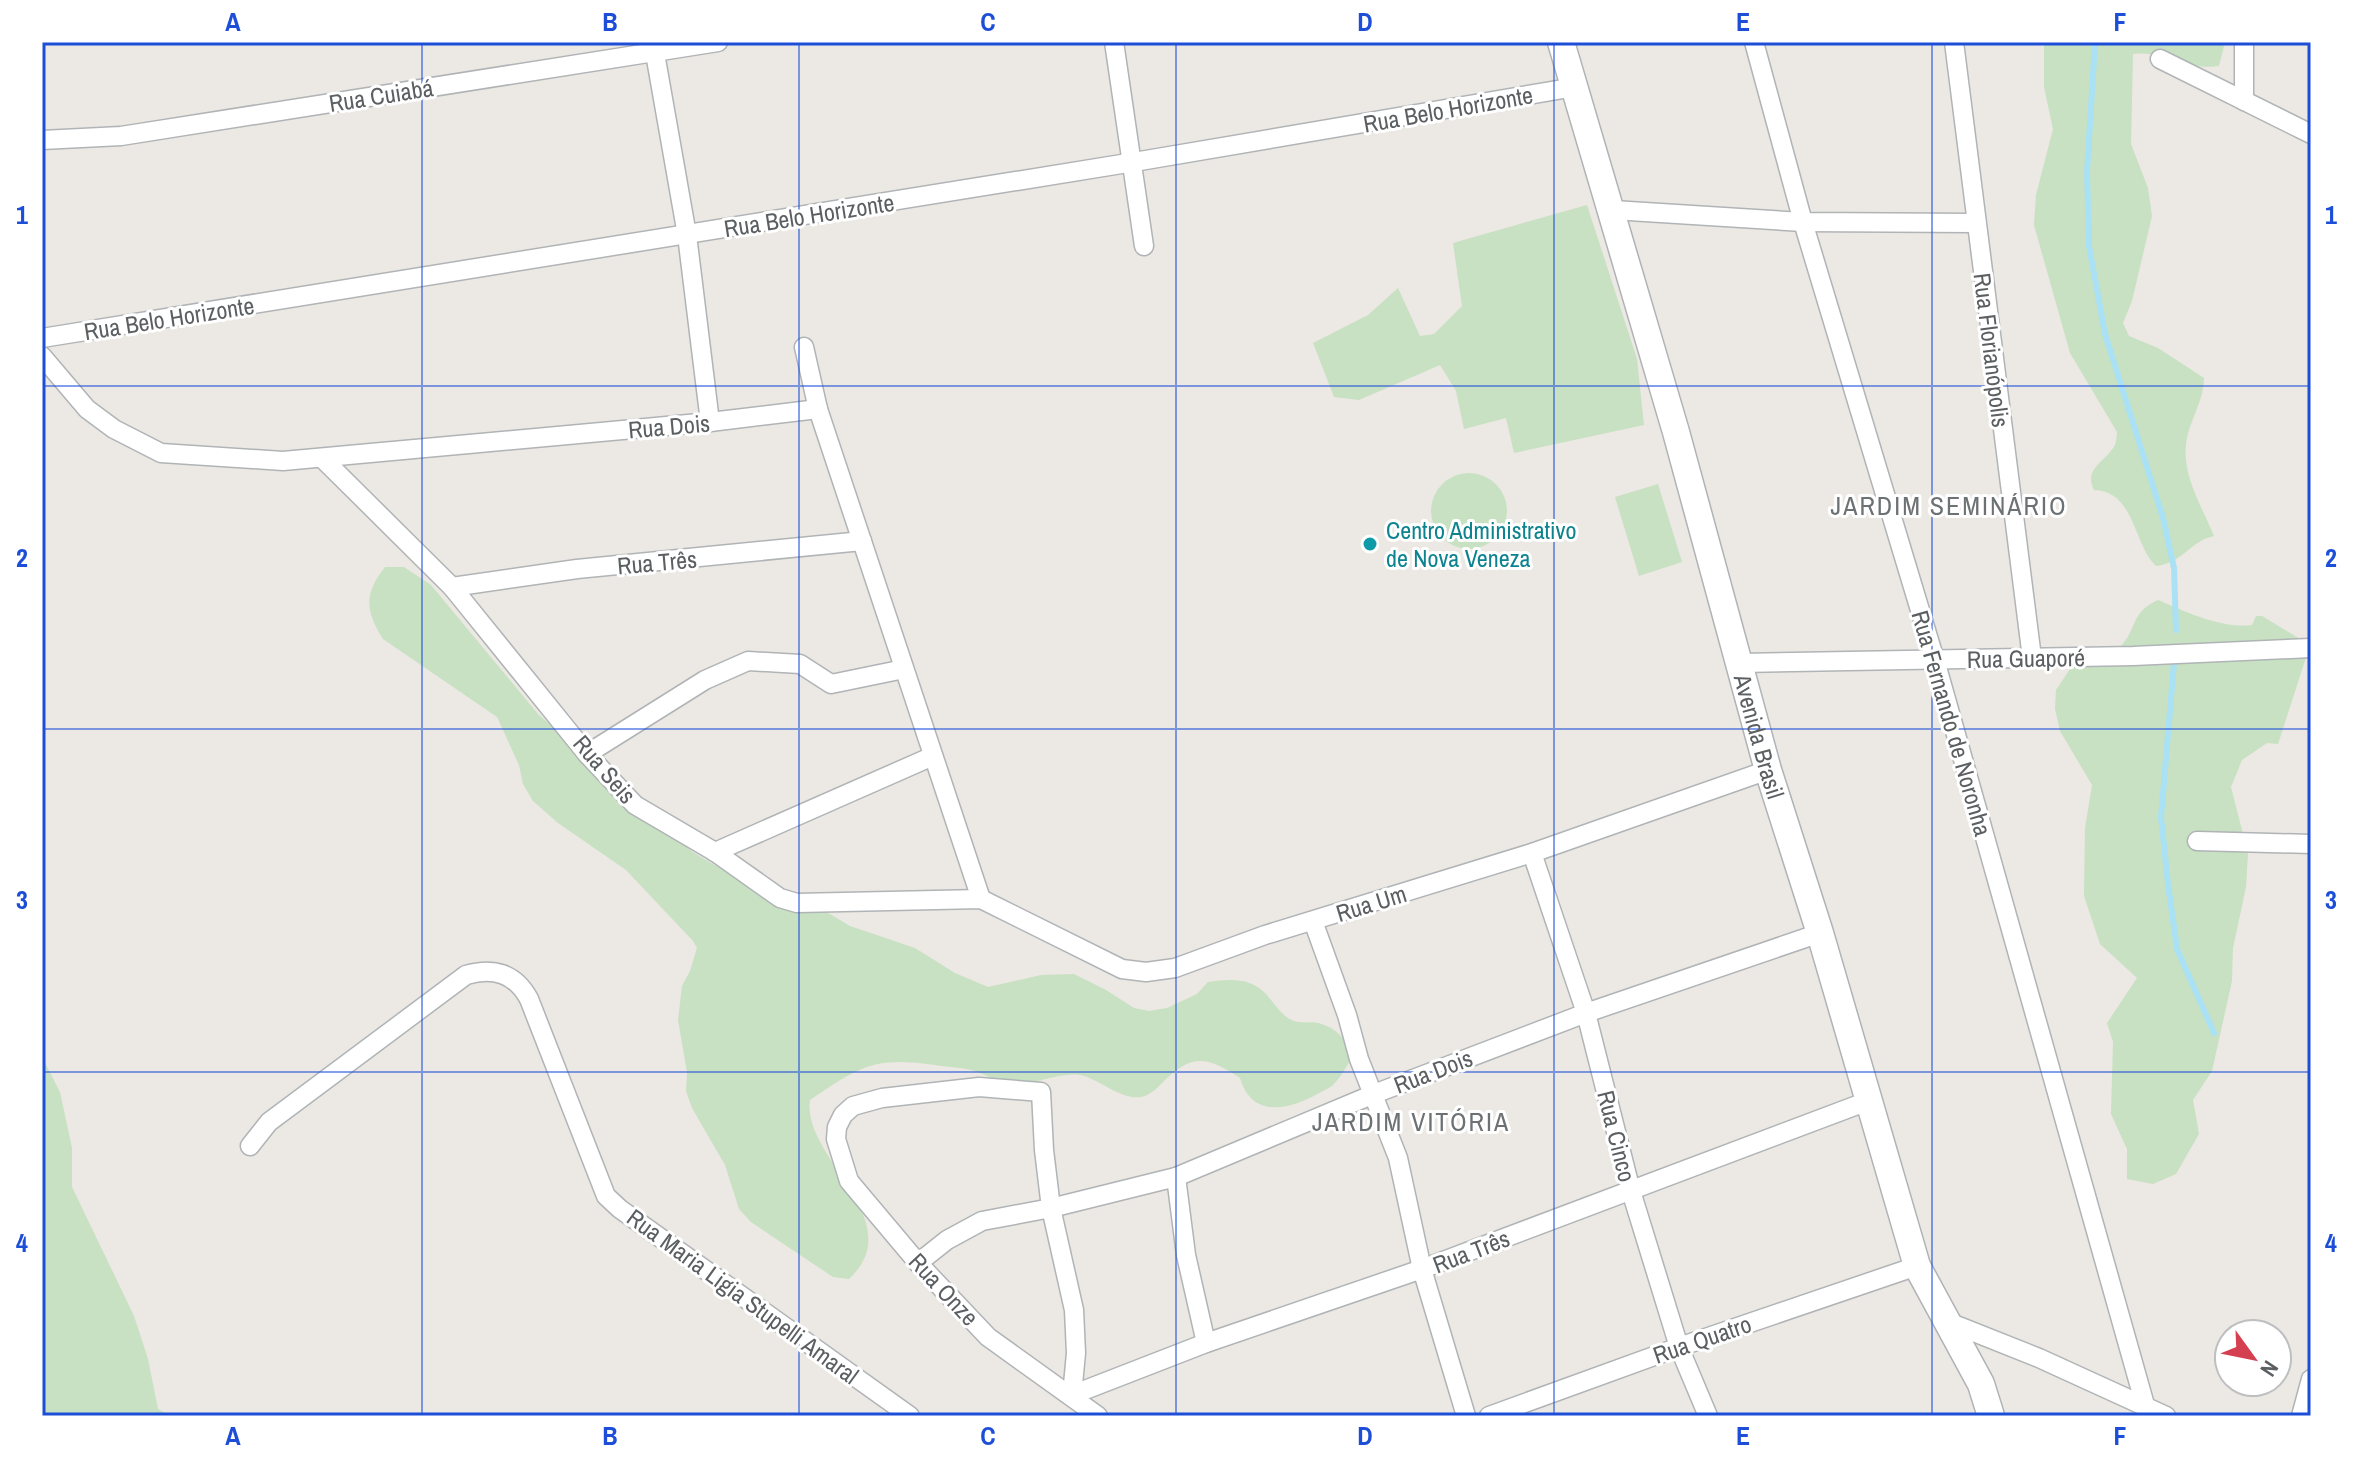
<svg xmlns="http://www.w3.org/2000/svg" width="2353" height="1458" viewBox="0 0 2353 1458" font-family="'Archivo Narrow',sans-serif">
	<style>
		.green { fill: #c7e1c2 }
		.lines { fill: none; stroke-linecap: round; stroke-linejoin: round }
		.stream { stroke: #aae1f4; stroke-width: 6 }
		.street-casing { stroke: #b0b4b6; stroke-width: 21 }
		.secondary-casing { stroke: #afb3b6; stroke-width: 29 }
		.street { stroke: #fff; stroke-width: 18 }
		.secondary { stroke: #fff; stroke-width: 26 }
		.grid { fill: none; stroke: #1d4ed8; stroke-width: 2; stroke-opacity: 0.55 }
		.culture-dot { fill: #0f9aa8; stroke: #fff; stroke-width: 3 }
		.labels { text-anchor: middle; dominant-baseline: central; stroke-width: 6; stroke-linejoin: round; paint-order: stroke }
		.street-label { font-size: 24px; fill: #5b5f61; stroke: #fff }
		.culture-label { font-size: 24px; fill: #0d838f; stroke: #fff; text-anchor: start }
		.neighbourhood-label { font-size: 26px; letter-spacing: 2px; fill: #6c7173; stroke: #fff }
		.neatline { fill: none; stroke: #1d4ed8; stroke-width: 3 }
		.grid-label { font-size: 26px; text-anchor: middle; font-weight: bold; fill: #1d4ed8 }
	</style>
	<rect width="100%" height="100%" fill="#ece8e3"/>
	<g class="green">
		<path d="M2044,42h181l-6,24c-33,5 -53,-16 -86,-12l-2,90 17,44 4,28 -20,85 -9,22 6,13 29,12 46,30c0,24 -16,44 -18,67 -4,30 17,64 28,91 -24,5 -31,27 -58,30 -23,-22 -21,-75 -62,-76 -11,-22 12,-28 21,-45 1,-1 2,-11 2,-13l-47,-79 -36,-128 2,-30 17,-66 -9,-42z"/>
		<polygon points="1587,205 1637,359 1644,425 1514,453 1506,418 1464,429 1456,391 1440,365 1359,400 1334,397 1313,343 1368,315 1398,288 1420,336 1434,334 1462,306 1453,243"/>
		<circle cx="1469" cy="511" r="38"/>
		<polygon points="1658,484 1682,562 1639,576 1615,497"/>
		<path d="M385,567h19l27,18 107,129 30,27 32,20 29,24 62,66 42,25 97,38 20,12 65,22 40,25 33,14 53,-12 33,-1 32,16 28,18 15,3 18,-3 30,-14 11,-12c22,-3 42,-5 58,12 7,8 13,18 22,24 10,7 19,3 30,5 18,4 29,17 35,33 -6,9 -11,19 -18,27 -4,5 -11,7 -16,10 -30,17 -67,26 -79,-15 -35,-23 -49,-24 -79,6 -4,5 -13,12 -20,13 -19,3 -40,-16 -57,-21 -20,-6 -46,8 -67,8 -17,1 -30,-10 -46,-14 -12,-3 -25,-3 -36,-5 -62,-9 -76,2 -125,35 -9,58 102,120 39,179l-16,-2 -82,-55 -12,-13 -14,-44 -33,-57 -6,-17 1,-19 -9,-52 4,-34 8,-15 7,-23 -4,-7 -67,-71 -68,-47 -25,-22 -10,-17 -4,-19 -22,-48 -114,-78c-18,-29 -19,-45 2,-72z"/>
		<path d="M2158,600c28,12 64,29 94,25l4,-9h6l48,29 -32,99 -11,-1 -25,17 -11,27 17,67 -2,33 -13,61 -1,33 -20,90 -19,29 6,34 -23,40 -23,10 -26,-5v-30l-16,-35 2,-72 -6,-19 30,-45 -37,-34 -16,-48 1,-68 7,-43 -32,-54 -5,-22 1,-19 16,-24c16,-4 35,-6 47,-18 19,-18 10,-35 39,-48z"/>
		<polygon points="42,1057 60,1092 72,1148 72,1187 134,1316 148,1359 158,1409 170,1416 42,1416"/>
	</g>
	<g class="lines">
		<g class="stream">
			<polyline points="2095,42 2087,172 2089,246 2105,334 2163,518 2174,568 2176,630"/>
			<polyline points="2174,663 2161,817 2168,884 2177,949 2214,1033"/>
		</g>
		<g class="street-casing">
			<g id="street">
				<polyline points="653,42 687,235 710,422"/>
				<polyline points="1114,42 1144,246"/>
				<polyline points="1754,42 1803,222 1935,660 2145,1405"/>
				<polyline points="1954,42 2032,658"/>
				<polyline points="2160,59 2311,134"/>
				<polyline points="2244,101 2244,42"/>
				<polyline points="42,140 121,136 718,42"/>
				<polyline points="1613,210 1803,222 1975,223"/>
				<polyline points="42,338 1134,162 1575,87"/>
				<polyline points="804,347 818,409 981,899"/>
				<polyline points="42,356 87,409 114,429 161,453 283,461 710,422 818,409"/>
				<polyline points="322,458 452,587 587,754 635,805 715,852 780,898 797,903 981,899 1122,969 1146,972 1175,968 1265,935 1532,853 1768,770"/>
				<polyline points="452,587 577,569 862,541"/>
				<polyline points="1741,663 2133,656 2311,648"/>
				<polyline points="587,754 705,680 748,661 800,664 831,684 904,669"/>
				<polyline points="2197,841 2311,844"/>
				<polyline points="715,852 933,756"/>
				<polyline points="1532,853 1586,1013 1631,1191 1679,1347 1708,1416"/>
				<polyline points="1313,921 1347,1015 1359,1059 1398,1158 1422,1269 1466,1416"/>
				<path d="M250,1146l19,-24 197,-147c27,-8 49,-2 63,24l77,197 14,13 290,207"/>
				<polyline points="1176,1177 1186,1255 1206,1343"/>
				<polyline points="918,1263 947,1240 982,1221 1051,1208 1176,1177 1374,1094 1586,1013 1820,933"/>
				<polyline points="1946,1321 2039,1358 2166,1416"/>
				<polyline points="1098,1416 988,1337 918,1263 849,1181 836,1139 837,1127 843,1115 853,1106 882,1098 979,1087 1041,1092 1044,1150 1051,1208 1074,1310 1076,1353 1072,1395 1206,1343 1422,1269 1868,1101"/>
				<polyline points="1489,1416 1679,1347 1917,1266"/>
				<polyline points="2301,1416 2311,1379"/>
			</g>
		</g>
		<g class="secondary-casing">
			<g id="secondary">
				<path id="s1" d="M1561,42l115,390 92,338 52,163 97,333 64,118 10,32"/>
			</g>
		</g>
		<use href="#street" class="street"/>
		<use href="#secondary" class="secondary"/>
	</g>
	<path class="grid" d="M422,42v1374M799,42v1374M1176,42v1374M1554,42v1374M1932,42v1374M42,386h2269M42,729h2269M42,1072h2269"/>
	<circle class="culture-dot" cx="1370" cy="544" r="8"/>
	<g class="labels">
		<g class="street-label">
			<text transform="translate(381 95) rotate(-9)">Rua Cuiabá</text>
			<text transform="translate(1448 109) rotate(-10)">Rua Belo Horizonte</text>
			<text transform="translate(809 215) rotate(-9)">Rua Belo Horizonte</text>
			<text transform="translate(169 318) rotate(-9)">Rua Belo Horizonte</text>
			<text transform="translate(1992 350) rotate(83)">Rua Florianópolis</text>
			<text transform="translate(669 426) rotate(-5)">Rua Dois</text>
			<text transform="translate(657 562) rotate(-5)">Rua Três</text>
			<text transform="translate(2026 658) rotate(-1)">Rua Guaporé</text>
			<text transform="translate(1952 723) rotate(74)">Rua Fernando de Noronha</text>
			<text stroke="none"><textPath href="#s1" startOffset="722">Avenida Brasil</textPath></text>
			<text transform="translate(605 769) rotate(49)">Rua Seis</text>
			<text transform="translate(1371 903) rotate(-17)">Rua Um</text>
			<text transform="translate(1433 1071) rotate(-21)">Rua Dois</text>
			<text transform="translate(1617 1136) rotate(76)">Rua Cinco</text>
			<text transform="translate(1471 1251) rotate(-21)">Rua Três</text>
			<text transform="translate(944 1289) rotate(47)">Rua Onze</text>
			<text transform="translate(743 1296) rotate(36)">Rua Maria Ligia Stupelli Amaral</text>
			<text transform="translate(1702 1339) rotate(-19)">Rua Quatro</text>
		</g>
		<g class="culture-label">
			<text x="1386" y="530">Centro Administrativo<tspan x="1386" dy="28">de Nova Veneza</tspan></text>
		</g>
		<g class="neighbourhood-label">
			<text x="1949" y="505">JARDIM SEMINÁRIO</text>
			<text x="1411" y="1121">JARDIM VITÓRIA</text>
		</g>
	</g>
	<rect width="2353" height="1458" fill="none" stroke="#ffffff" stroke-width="88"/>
	<g transform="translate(2253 1358) rotate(123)"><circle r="38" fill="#ffffff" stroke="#bdbfc0" stroke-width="2"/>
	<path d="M0-6L14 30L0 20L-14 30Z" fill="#d4404f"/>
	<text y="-12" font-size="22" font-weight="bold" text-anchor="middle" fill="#5b5f61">N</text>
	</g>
	<rect x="44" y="44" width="2265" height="1370" class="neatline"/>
	<g class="grid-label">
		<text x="233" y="31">A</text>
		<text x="610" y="31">B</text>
		<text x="988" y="31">C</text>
		<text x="1365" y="31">D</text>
		<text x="1743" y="31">E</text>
		<text x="2120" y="31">F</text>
		<text x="22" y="224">1</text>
		<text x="2331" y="224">1</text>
		<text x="22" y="567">2</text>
		<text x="2331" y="567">2</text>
		<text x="22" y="909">3</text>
		<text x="2331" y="909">3</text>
		<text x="22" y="1252">4</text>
		<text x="2331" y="1252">4</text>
		<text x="233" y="1445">A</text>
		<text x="610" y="1445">B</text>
		<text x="988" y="1445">C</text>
		<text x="1365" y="1445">D</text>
		<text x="1743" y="1445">E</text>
		<text x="2120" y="1445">F</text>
	</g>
</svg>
